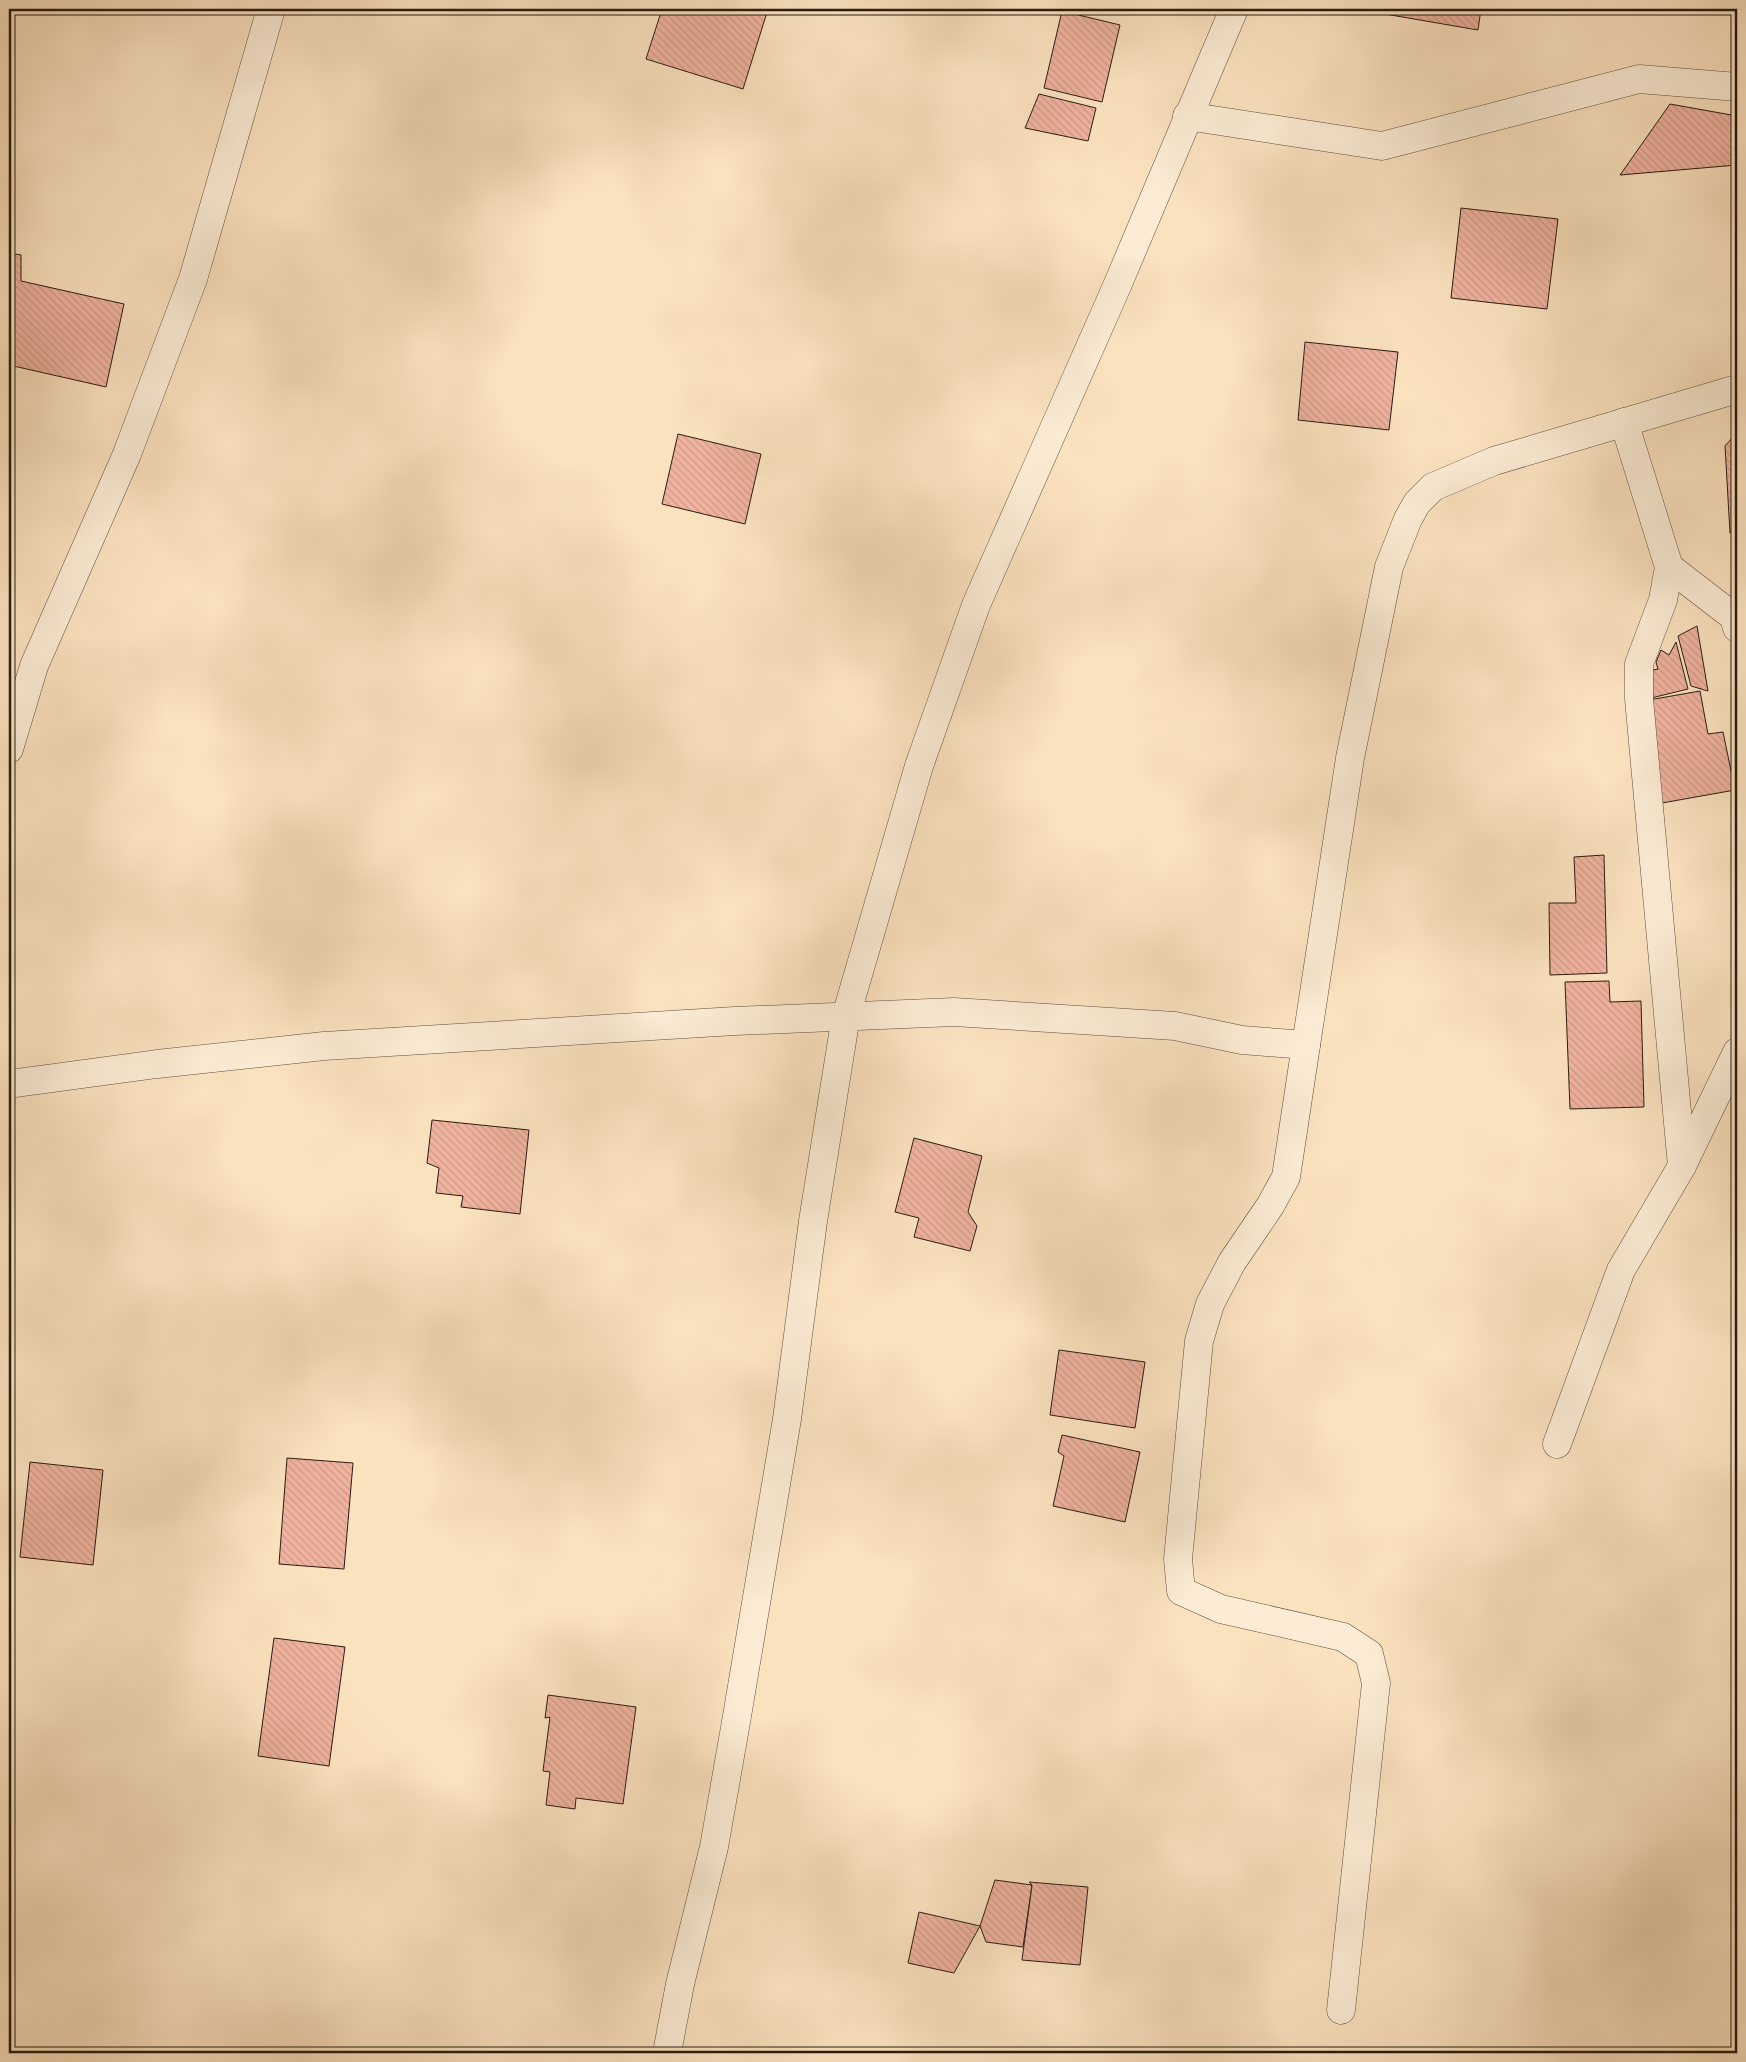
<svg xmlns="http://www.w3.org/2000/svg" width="1746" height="2062" viewBox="0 0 1746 2062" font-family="'Libre Caslon Text',serif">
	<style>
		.building { fill: url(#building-back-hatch); stroke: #291c12 }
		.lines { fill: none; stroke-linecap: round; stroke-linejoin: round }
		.minor-casing { stroke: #5e4e3d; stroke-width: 29 }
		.minor { stroke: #fcecd5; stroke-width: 28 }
	</style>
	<defs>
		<pattern id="building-back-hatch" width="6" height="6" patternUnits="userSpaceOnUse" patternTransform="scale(1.25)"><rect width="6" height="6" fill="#f0b39f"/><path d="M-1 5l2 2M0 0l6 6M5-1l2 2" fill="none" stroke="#ce9988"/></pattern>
	</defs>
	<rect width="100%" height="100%" fill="#fbe2bf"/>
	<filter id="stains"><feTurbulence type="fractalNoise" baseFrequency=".004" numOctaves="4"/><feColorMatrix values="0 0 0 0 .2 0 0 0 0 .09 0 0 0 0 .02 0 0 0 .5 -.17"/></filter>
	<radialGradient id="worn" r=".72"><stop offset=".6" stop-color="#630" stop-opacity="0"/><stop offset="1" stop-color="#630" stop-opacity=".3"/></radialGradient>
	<g class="building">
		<polygon points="662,9 768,9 743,89 646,59"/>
		<polygon points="1386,9 1481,9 1478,30 1385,14"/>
		<polygon points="1062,11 1120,25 1102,102 1044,88"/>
		<polygon points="1039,94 1096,108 1088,141 1025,128"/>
		<polygon points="1670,104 1737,116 1737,165 1620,175"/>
		<polygon points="1461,208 1558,219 1547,309 1451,298"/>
		<polygon points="9,253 21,255 21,281 124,304 106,387 9,365"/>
		<polygon points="1305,342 1398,352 1389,430 1298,420"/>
		<polygon points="678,434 761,454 745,524 662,504"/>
		<polygon points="1733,437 1737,437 1737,533 1730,533 1725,446"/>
		<polygon points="1697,626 1708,691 1691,686 1678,636"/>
		<polygon points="1676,642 1688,689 1647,699 1640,673 1658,669 1656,662 1661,650 1669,655"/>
		<polygon points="1700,691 1708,734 1723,732 1735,790 1662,803 1643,701"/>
		<polygon points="1604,855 1607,973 1550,975 1549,903 1576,903 1574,857"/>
		<polygon points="1609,981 1610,1002 1641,1001 1644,1107 1570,1109 1565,982"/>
		<polygon points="432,1120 529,1130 520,1214 461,1207 463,1196 436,1193 439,1168 427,1163"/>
		<polygon points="914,1138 982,1156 968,1212 977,1226 970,1251 914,1237 919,1218 895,1212"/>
		<polygon points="1059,1350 1145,1362 1135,1428 1050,1415"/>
		<polygon points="1062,1435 1140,1452 1125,1522 1053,1506 1064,1456 1058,1452"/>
		<polygon points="287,1458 353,1463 344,1569 279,1564"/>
		<polygon points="30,1462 103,1470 93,1565 20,1557"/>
		<polygon points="274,1638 345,1647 329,1766 258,1756"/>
		<polygon points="548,1695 636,1707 623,1804 576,1798 575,1809 546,1805 550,1772 543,1771 550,1717 545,1718"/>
		<polygon points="995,1880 1032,1885 1023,1947 986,1942 980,1926"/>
		<polygon points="1029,1882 1088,1887 1080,1965 1022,1960 1032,1885"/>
		<polygon points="919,1912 980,1926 954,1973 908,1963"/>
	</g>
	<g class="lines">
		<g class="minor-casing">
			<g id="minor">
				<polyline points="1187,116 1382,146 1639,79 1737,87"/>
				<polyline points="1624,422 1669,567 1663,600 1639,664 1639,699 1682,1166"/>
				<polyline points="1669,567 1734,617 1737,628"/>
				<polyline points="9,749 34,666 127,454 193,279 271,9"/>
				<polyline points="1306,1045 1286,1177 1270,1206 1232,1262 1210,1304 1199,1341 1178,1559 1181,1591 1221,1609 1343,1637 1369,1654 1376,1683 1341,2010"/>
				<polyline points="9,1084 157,1064 324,1046 735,1021 954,1012 1175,1026 1242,1040 1306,1045 1350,758 1389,567 1408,519 1417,503 1433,487 1494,461 1737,389"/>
				<polyline points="1557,1444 1621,1270 1682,1166 1737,1052"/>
				<polyline points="667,2053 680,1984 714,1847 736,1722 787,1419 813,1221 846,1016 919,766 976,605 1117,286 1234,9"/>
			</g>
		</g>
		<use href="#minor" class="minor"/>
	</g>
	<rect width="1746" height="2062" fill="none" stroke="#fbe2bf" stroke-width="30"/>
	<rect x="10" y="10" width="1726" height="2042" fill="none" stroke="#291c12" stroke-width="2.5"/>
	<rect x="15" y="15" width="1716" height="2032" fill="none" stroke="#291c12"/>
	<rect width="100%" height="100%" filter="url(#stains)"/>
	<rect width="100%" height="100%" fill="url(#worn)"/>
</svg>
